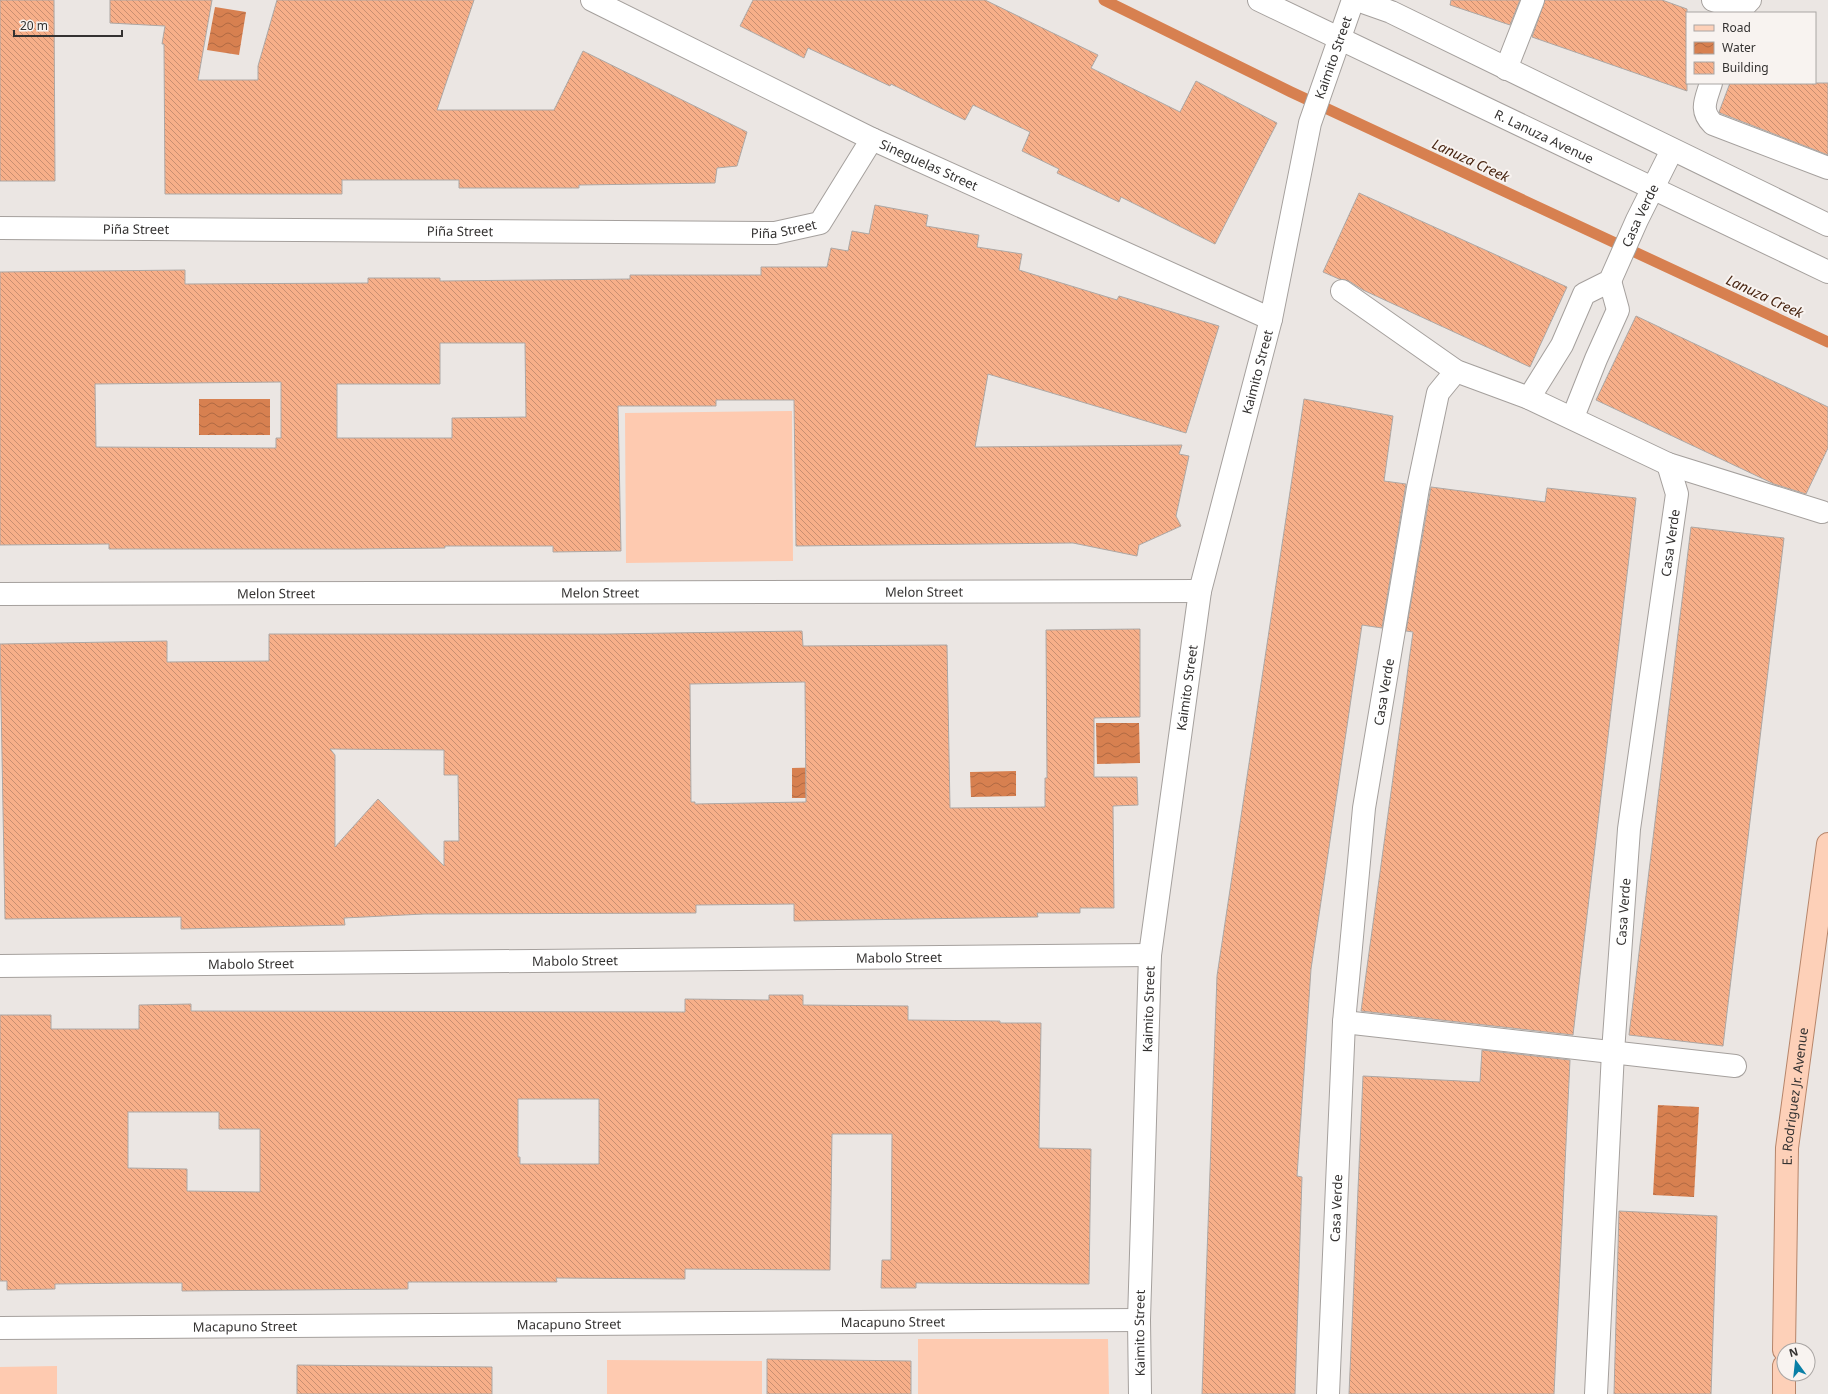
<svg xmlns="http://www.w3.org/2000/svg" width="1828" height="1394" viewBox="0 0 1828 1394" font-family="'Noto Sans',sans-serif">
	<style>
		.grass { fill: #fecab0 }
		.water { fill: url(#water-waves) }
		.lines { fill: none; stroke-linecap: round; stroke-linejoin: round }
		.stream { stroke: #d78050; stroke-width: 11 }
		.building { fill: url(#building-back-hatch); stroke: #ada8a5; fill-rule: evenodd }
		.minor-casing { stroke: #a5a09d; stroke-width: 24 }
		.secondary-casing { stroke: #a5a09d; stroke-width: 24 }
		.primary-casing { stroke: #b6856a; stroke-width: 24 }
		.minor { stroke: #fff; stroke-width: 22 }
		.secondary { stroke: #fff; stroke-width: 22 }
		.primary { stroke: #fdd0b8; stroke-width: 22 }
		.labels { text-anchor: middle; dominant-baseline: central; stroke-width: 4; stroke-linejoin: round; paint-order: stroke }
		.street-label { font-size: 13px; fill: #343231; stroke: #f8f3f0 }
		.water-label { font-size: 14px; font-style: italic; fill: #472410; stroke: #f8f3f0 }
	</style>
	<defs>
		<pattern id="water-waves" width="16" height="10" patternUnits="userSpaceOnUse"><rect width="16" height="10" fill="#d78050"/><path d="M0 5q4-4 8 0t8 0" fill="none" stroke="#af6943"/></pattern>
		<pattern id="building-back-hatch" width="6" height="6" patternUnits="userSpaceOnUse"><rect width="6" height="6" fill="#f7af89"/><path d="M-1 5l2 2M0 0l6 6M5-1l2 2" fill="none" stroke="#c98f71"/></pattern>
	</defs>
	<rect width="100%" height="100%" fill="#ebe6e3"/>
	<g class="grass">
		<polygon points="792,411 793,561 626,563 625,413"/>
		<polygon points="918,1339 1108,1339 1109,1394 918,1394"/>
		<polygon points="607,1360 762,1361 762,1394 607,1394"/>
		<polygon points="57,1366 57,1394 0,1394 0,1367"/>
	</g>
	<g class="water">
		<polygon points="215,7 246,12 239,55 207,50"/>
		<rect x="199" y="399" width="71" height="36"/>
		<polygon points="1096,723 1139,723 1140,763 1097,764"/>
		<polygon points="831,767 832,798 792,798 792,768"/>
		<polygon points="1016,771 1016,796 971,797 970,772"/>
		<polygon points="1658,1105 1699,1107 1694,1197 1653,1195"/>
	</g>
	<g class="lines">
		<polyline class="stream" points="1104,0 1291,92 1828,342"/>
	</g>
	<g class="building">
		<polygon points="0,0 54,0 55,181 0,181"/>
		<polygon points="110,0 212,0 198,80 258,80 258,66 277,0 474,0 437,110 554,110 583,51 747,132 737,166 717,168 715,183 579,185 579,188 459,188 459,180 342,180 342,194 165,194 164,44 162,44 165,26 110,23"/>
		<polygon points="753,0 985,0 1098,55 1091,68 1180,112 1196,81 1277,123 1215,244 1121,197 1119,202 1057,173 1059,169 1022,151 1030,132 973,105 965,120 891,84 890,86 808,48 804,58 740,26"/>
		<polygon points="1451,0 1520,0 1510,25 1450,5"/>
		<polygon points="1545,0 1662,0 1687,9 1687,91 1532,37"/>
		<polygon points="1730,83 1828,83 1828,155 1720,113 1719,112"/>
		<polygon points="1359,193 1567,287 1530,367 1363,290 1349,281 1339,279 1323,272"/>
		<path d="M875,205l53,10 -2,11 53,9 -2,12 45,7 -3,16 98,30 2,-4 100,30 -33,107 -198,-59 -13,73 207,-2 -3,9 10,2 -13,60 5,10 -42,19 -2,11 -64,-13 -277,3 -2,-146h-78v6h-98l3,145 -68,1v-6h-108v2l-88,1h-248v-5l-109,1v-273l185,-2v14l183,-1v-5h72v3l190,-2v-4h131v-8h66l4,-19 17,3 4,-20 17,3zM440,343h85l1,74 -74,1v20h-115v-54h103zM281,382v56h-5v10l-180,-1 -1,-63z"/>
		<polygon points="1636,316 1828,407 1828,448 1806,494 1774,484 1596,400"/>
		<polygon points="1304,399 1393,416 1384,481 1406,484 1382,628 1362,625 1311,969 1297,1176 1302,1177 1295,1394 1202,1394 1217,976"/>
		<polygon points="1431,487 1545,502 1547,488 1636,498 1573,1035 1361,1011 1413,632 1406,631"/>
		<polygon points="1691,527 1784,538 1723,1046 1629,1035"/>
		<path d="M1140,629v88l-46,1v59h43l1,28 -25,1 1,102h-34v5h-43l1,4 -244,4v-17l-98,1v8l-272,1 -80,4 1,7 -164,4v-12l-176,2 -5,-275 167,-3v21l102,-1v-27h337l196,-3 1,15 144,-1 3,163 95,-1v-29h2l-1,-148zM805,682l1,120 -111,2v-2h-4l-1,-118zM330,749l114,1v25h14l1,66h-15v25l-66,-67 -43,48v-92z"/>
		<path d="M769,995h34v10l105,1v14l92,1v2h41l-2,125 52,1 -2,135 -173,-1v5h-35l1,-28h9l1,-126h-60l-2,136 -145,-1v10l-129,-1 1,4h-149v7l-226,2v-8h-47l-80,1v5l-48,1v-9h-7v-266h51v14h88v-24l52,-1v7l494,1v-13l84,1zM518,1099h81v65h-79v-7h-2zM128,1112h91v17h41v63l-73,-1v-22l-59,-1z"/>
		<polygon points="1482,1050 1570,1060 1554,1394 1349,1394 1363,1076 1480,1082"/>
		<polygon points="1619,1211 1717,1216 1711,1394 1614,1394"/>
		<polygon points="767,1359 911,1361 911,1394 767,1394"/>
		<polygon points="297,1365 492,1367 492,1394 297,1394"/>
	</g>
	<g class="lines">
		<g class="minor-casing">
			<g id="minor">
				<path id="s1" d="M592,0l280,139 399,180"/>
				<path d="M1713,0c13,4 27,13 37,0"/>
				<polyline points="1506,69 1533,0"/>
				<path d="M1711,83c-5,17 -12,27 2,41l115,44"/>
				<path id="s2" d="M0,228l775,5 45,-10 52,-84"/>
				<polyline points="1342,291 1456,371 1529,398 1668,464 1822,512"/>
				<path id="s3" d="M1529,398l33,-53 22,-51 26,-13 27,-61 35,-70"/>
				<polyline points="1573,417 1596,359 1618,310 1610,281"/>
				<path id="s4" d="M0,594l1200,-3"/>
				<path id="s5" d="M0,966l1150,-11"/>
				<polyline points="1344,1022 1735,1066"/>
				<path id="s6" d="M0,1328l1139,-8"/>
				<path id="s7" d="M1140,1394l-1,-74 11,-365 50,-364 71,-272 39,-196 43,-123"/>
				<path id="s8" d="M1328,1394l16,-372 20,-214 54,-320 20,-95 18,-22"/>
				<path id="s9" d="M1596,1394l17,-342 16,-223 48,-335 -9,-30"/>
			</g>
		</g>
		<g class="secondary-casing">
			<g id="secondary">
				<path id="s10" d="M1259,0l569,272"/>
				<polyline points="1357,0 1391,12 1828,225"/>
			</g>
		</g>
		<g class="primary-casing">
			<g id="primary">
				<path id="s11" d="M1784,1350l3,-202 41,-304"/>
				<polyline points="1784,1394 1784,1366"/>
			</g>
		</g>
		<use href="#minor" class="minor"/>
		<use href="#secondary" class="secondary"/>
		<use href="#primary" class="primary"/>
	</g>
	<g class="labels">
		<g class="street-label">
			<text stroke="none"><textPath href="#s7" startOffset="1357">Kaimito Street</textPath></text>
			<text stroke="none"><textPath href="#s10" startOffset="316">R. Lanuza Avenue</textPath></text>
			<text stroke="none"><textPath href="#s1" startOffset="375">Sineguelas Street</textPath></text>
			<text stroke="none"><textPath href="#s3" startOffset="219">Casa Verde</textPath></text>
			<text stroke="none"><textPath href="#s2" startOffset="784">Piña Street</textPath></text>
			<text stroke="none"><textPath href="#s2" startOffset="136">Piña Street</textPath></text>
			<text stroke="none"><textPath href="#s2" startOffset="460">Piña Street</textPath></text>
			<text stroke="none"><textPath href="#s7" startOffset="1033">Kaimito Street</textPath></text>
			<text stroke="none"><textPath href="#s9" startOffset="855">Casa Verde</textPath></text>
			<text stroke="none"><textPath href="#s4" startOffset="924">Melon Street</textPath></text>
			<text stroke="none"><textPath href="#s4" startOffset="600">Melon Street</textPath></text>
			<text stroke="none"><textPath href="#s4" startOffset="276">Melon Street</textPath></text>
			<text stroke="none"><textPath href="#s7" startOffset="709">Kaimito Street</textPath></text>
			<text stroke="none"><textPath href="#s8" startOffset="705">Casa Verde</textPath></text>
			<text stroke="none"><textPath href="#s9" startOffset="483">Casa Verde</textPath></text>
			<text stroke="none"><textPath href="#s5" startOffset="899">Mabolo Street</textPath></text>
			<text stroke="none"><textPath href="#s5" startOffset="575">Mabolo Street</textPath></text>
			<text stroke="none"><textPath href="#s5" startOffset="251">Mabolo Street</textPath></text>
			<text stroke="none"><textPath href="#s7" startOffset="385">Kaimito Street</textPath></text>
			<text stroke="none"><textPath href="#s11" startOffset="254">E. Rodriguez Jr. Avenue</textPath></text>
			<text stroke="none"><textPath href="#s8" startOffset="186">Casa Verde</textPath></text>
			<text stroke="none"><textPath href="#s6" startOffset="893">Macapuno Street</textPath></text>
			<text stroke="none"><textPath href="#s6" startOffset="569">Macapuno Street</textPath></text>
			<text stroke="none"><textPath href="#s6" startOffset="245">Macapuno Street</textPath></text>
			<text stroke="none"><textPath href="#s7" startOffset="61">Kaimito Street</textPath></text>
		</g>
		<g class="water-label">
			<text transform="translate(1471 160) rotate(25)">Lanuza Creek</text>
			<text transform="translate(1765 296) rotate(25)">Lanuza Creek</text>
		</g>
	</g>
	<rect x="1686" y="12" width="130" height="72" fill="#f8f3f0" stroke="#aaa6a4"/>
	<rect x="1694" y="25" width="20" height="6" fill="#fdd0b8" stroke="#aaa6a4"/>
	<text x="1722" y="32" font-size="12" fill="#343231">Road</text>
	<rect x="1694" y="42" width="20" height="12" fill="url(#water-waves)" stroke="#aaa6a4"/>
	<text x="1722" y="52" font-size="12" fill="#343231">Water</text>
	<rect x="1694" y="62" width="20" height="12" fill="url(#building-back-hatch)" stroke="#aaa6a4"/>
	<text x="1722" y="72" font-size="12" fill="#343231">Building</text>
	<g transform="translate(1796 1362) rotate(345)"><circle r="19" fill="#f8f3f0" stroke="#aaa6a4"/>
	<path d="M0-3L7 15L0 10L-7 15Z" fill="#097fa6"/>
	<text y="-6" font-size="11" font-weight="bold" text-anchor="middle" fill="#343231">N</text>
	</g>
	<path d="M14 30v6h108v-6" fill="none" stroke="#343231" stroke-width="2"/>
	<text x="20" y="30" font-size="12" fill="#343231" stroke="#f8f3f0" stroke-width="3" paint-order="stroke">20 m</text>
</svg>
